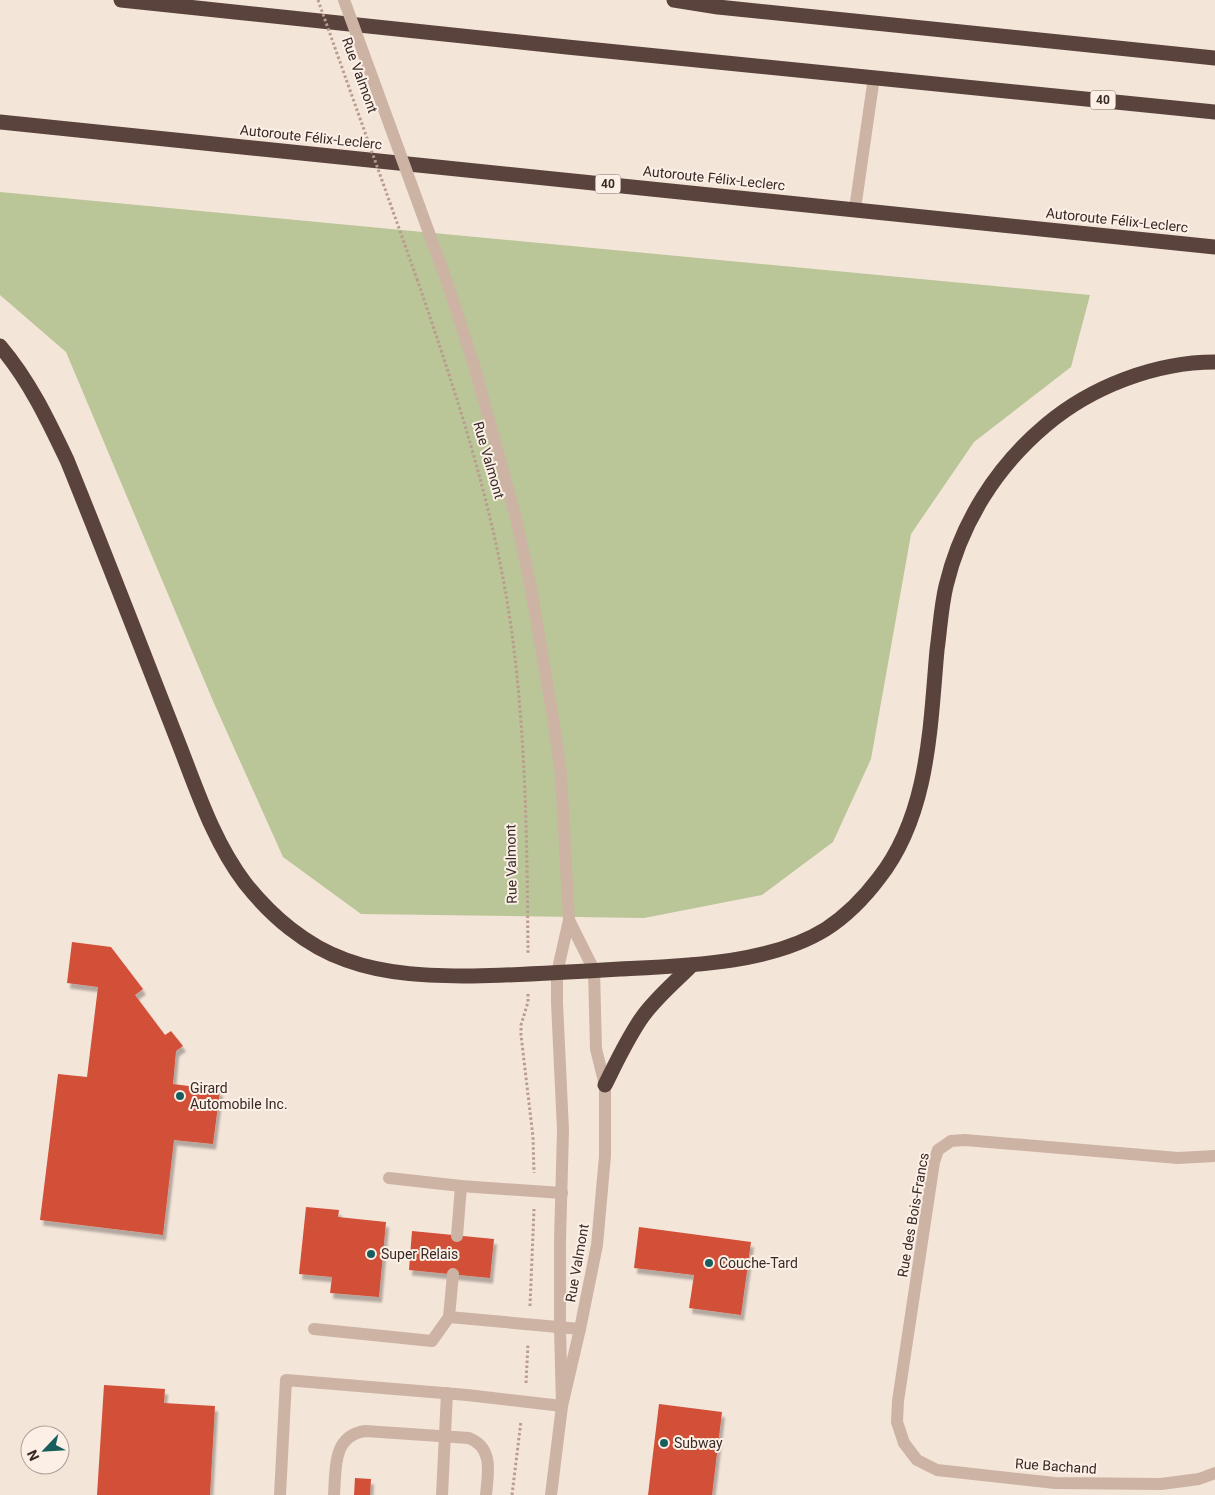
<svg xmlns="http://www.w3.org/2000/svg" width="1215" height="1495" viewBox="0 0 1215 1495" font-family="Roboto,sans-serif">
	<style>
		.green { fill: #bac598 }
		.building { fill: #d24f39; filter: url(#shadow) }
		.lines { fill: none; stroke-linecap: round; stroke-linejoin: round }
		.path { stroke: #b99c8e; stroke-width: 3; stroke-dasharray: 2.5 2.5; stroke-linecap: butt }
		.service { stroke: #cdb3a4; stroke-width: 12 }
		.minor { stroke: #cdb3a4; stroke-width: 12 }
		.tertiary { stroke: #cdb3a4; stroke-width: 12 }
		.motorway { stroke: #5a433c; stroke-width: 15 }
		.path-bridge { stroke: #b99c8e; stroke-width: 3; stroke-dasharray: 2.5 2.5; stroke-linecap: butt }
		.tertiary-bridge { stroke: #cdb3a4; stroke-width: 12 }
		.poi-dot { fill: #185e5c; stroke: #fbefe6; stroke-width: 2 }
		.labels { text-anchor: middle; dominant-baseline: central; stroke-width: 4; stroke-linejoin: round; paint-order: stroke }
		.shield { fill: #fbefe6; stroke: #726560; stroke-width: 1 }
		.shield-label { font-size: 12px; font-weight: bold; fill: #382a26 }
		.street-label { font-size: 14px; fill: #382a26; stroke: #fbefe6 }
		.poi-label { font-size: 14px; fill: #382a26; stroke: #fbefe6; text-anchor: start }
	</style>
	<defs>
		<filter id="shadow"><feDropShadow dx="3" dy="5.5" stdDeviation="1" flood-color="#0004"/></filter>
	</defs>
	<rect width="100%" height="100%" fill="#f4e5d9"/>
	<polygon class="green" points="0,192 1090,295 1071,367 974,442 911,534 871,759 833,842 762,895 644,918 361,914 283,857 213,701 66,352 0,295"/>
	<g class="building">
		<polygon points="72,942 111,947 143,989 135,995 165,1035 171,1031 183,1046 176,1051 173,1084 220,1090 213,1144 174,1140 163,1235 40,1220 58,1074 87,1077 98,987 67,983"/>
		<polygon points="306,1207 339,1210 338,1217 386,1222 379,1297 330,1293 332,1277 299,1274"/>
		<polygon points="639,1227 751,1242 741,1315 689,1308 694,1275 634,1268"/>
		<polygon points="412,1231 494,1239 490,1278 409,1270"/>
		<polygon points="104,1385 165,1389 164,1403 215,1406 210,1495 97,1495"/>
		<polygon points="659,1404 722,1412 712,1495 648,1495"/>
		<polygon points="355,1478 371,1479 370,1495 354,1495"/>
	</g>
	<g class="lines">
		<g class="path">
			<path d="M417,279c35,102 69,204 88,310 21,119 22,246 23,366"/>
			<polyline points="528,994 528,1002 521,1025 521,1035 533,1137 534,1173"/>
			<polyline points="530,1306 534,1209"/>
			<polyline points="526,1383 528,1344"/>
			<polyline points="512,1495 521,1421"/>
		</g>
		<g class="service">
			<polyline points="855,209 874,77"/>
			<polyline points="389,1178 461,1186 562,1193"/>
			<polyline points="457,1236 461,1186"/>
			<polyline points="453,1274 449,1317 580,1329"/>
			<polyline points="314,1329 432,1341 449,1317"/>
			<polyline points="280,1495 286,1380 467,1395 562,1406"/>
			<path d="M334,1495c2,-26 -2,-59 31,-64l104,7c25,10 19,35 17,57"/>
			<polyline points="442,1495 447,1393"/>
		</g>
		<polyline class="minor" points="1215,1156 1178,1158 965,1140 951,1141 938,1150 934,1162 898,1401 897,1422 904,1443 917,1460 937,1470 1055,1483 1161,1484 1199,1479 1215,1473"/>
		<g class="tertiary">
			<polyline points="447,282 474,365 516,518 530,583 553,718 561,774 569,920 557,973 557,1003 563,1130 560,1241 560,1327 562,1406"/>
			<polyline points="551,1495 562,1406 580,1329 597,1245 605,1156 605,1085 596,1049 594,970 569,920"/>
		</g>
		<g class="motorway">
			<polyline points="121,0 567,47 1215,112"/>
			<polyline points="674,0 718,7 1215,58"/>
			<polyline points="0,122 1215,247"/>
			<path d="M0,346c29,34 48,74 67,114 37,91 72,182 108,274 20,50 37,106 70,149 26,33 61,63 101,77 41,15 85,16 127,16 49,-1 98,-4 147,-7 65,-3 150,-5 206,-40 20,-13 38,-31 53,-51 50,-64 51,-150 58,-228 3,-21 4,-43 9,-64 15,-63 50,-119 100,-161 45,-38 109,-63 169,-63"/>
			<path d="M605,1085c12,-24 23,-48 38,-69 14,-19 32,-34 49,-51"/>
		</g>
		<polyline class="path-bridge" points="318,0 417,279"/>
		<polyline class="tertiary-bridge" points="344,0 447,282"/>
	</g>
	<g class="poi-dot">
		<circle cx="180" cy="1096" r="5"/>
		<circle cx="371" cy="1254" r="5"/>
		<circle cx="709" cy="1263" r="5"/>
		<circle cx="664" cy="1443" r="5"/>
	</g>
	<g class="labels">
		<g class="shield">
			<rect x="1090.5" y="90.5" width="25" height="19" rx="4"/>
			<rect x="595.5" y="174.5" width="25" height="19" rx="4"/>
		</g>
		<g class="shield-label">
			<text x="1103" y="100">40</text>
			<text x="608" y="184">40</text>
		</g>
		<g class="street-label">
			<text transform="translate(360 75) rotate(70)">Rue Valmont</text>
			<text transform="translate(311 137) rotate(6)">Autoroute Félix-Leclerc</text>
			<text transform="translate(714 178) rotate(6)">Autoroute Félix-Leclerc</text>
			<text transform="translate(1117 220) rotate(6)">Autoroute Félix-Leclerc</text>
			<text transform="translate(489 460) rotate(74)">Rue Valmont</text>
			<text transform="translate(511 864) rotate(-91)">Rue Valmont</text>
			<text transform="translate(913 1215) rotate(-80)">Rue des Bois-Francs</text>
			<text transform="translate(577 1263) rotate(-80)">Rue Valmont</text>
			<text transform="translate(1056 1466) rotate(4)">Rue Bachand</text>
		</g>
		<g class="poi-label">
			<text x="190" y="1088">Girard<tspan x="190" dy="16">Automobile Inc.</tspan></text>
			<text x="381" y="1254">Super Relais</text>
			<text x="719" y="1263">Couche-Tard</text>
			<text x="674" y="1443">Subway</text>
		</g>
	</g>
	<g transform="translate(45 1450) rotate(245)"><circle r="24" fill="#fbefe6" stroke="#ada099"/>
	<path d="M0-4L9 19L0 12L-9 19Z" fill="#185e5c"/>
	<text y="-8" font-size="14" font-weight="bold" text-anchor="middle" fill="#382a26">N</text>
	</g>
</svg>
